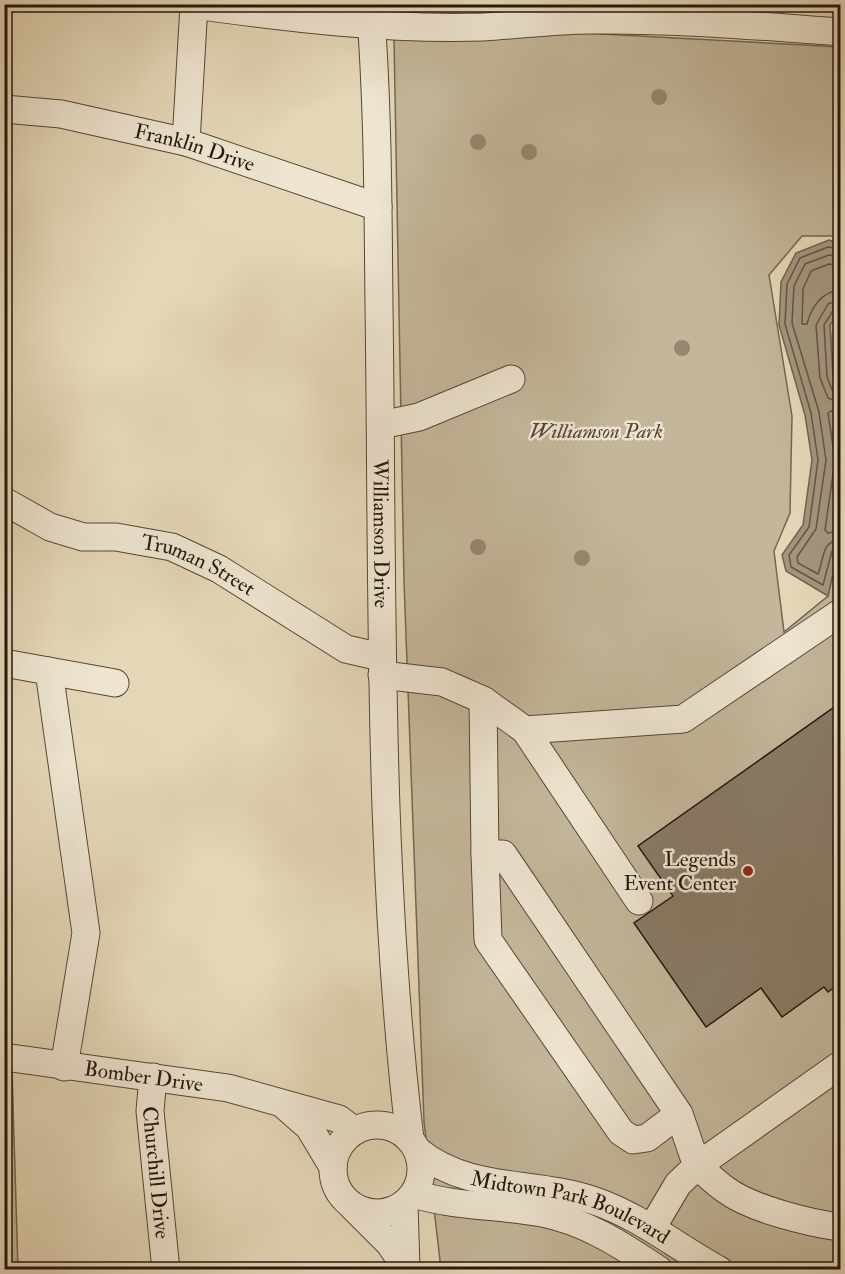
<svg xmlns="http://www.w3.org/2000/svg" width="845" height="1274" viewBox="0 0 845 1274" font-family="'IM FELL Double Pica',serif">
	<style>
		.green { fill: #c3b69a; stroke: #746654; stroke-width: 1.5 }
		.water { fill: #a3967e; stroke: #706351; stroke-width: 1.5 }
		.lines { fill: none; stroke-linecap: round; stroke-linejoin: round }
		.shore { stroke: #645646; stroke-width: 1.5 }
		.building { fill: #887b66; stroke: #24170e; stroke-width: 1.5 }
		.minor-casing { stroke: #544738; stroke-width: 29 }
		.minor { stroke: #ede5d0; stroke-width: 27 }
		.tree { fill: #958871 }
		.poi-dot { fill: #8f2418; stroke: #ede5d0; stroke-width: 2 }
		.labels { text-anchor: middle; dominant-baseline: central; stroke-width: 5; stroke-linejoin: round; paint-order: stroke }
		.street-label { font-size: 21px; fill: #24170e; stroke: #ede5d0 }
		.park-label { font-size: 21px; font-style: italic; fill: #544738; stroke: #ede5d0 }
		.poi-label { font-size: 21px; fill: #24170e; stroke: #ede5d0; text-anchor: end }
	</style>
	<rect width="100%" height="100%" fill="#e4d7b7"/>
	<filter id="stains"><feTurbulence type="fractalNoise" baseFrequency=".00333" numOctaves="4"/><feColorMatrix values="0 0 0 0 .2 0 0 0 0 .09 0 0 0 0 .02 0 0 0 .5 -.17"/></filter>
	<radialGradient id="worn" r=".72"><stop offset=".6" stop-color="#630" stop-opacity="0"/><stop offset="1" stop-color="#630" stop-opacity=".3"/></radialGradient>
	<g class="green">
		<polygon points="583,33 840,47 840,236 802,236 769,275 792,416 790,513 774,551 784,632 828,596 840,542 840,1269 441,1269 424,1122 404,582 394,39"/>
		<polygon points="840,310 840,396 833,377 830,324"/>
		<polygon points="4,1068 12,1070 18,1269 5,1269"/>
	</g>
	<polygon class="water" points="829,240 840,244 840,310 830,325 833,377 840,396 840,542 828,596 786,571 782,555 803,525 812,460 805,415 779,325 781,282 796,253"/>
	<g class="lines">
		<g class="shore">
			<polyline points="840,249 828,247 800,258 787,284 785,324 811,413 818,460 809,527 789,555 791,567 823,585 832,551 840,547"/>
			<path d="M840,257l-11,-2 -24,9 -11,22 -2,37 27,89 7,48 -10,69 -19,28 1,6 20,11c6,-14 3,-33 22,-34"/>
			<path d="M840,266l-11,-2 -18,7 -8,18 -1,35h5c4,-17 16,-33 33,-34"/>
			<polyline points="840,299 828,304 816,325 820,378 828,398 840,403"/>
			<polyline points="840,307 834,309 824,325 827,377 833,392 840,395"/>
			<polyline points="840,412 831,411 828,413 835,460 825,530 828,533 840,531"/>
		</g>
	</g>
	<polygon class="building" points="840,703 840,983 828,992 824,987 782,1017 761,988 706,1027 634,923 673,896 638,846"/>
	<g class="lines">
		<g class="minor-casing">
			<g id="minor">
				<path id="s1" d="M370,4c8,101 8,202 9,303 4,277 -2,556 31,832"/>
				<path id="s2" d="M4,109l57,5 125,28 192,65"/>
				<path d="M186,142l8,-137c95,13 193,25 289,22 36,-2 72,-7 108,-7 84,-1 167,6 249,12"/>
				<polyline points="381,425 419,417 511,379"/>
				<path id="s3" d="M4,501l46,26 33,10h33l56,10 47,22 127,80 35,8"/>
				<polyline points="4,663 115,683"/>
				<polyline points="49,671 86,933 64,1067"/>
				<polyline points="382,675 442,682 483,700 485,854"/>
				<polyline points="483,700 525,730 683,719 840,613"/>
				<polyline points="525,730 639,901"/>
				<path id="s4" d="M4,1057l224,31 111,31 16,12"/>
				<path d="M840,1065l-143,101c10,8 19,17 29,24 26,19 83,33 114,37"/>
				<path id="s5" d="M153,1077l-3,34 16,159"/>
				<polyline points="285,1106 309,1127 333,1167"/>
				<circle cx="377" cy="1169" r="44"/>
				<path id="s6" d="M418,1151c52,42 117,29 177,50 46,16 82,46 124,69"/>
				<path d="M414,1194c42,13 85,11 128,19 43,8 81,33 117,57"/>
				<polyline points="404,1204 406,1267"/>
				<polyline points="353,1207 390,1244 407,1270"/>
				<polyline points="652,1228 678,1184 697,1166 679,1114 503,854 485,854 488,940 621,1132 633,1140 647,1138 679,1114"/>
			</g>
		</g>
		<use href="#minor" class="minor"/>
	</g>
	<g class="tree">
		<circle cx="659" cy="97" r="8"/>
		<circle cx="478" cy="142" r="8"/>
		<circle cx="529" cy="152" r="8"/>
		<circle cx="682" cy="348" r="8"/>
		<circle cx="478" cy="547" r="8"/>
		<circle cx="582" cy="558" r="8"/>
	</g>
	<circle class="poi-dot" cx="748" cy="871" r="6"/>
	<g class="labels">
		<g class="street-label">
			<text stroke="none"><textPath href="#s2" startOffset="195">Franklin Drive</textPath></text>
			<text stroke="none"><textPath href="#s1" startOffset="530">Williamson Drive</textPath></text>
			<text stroke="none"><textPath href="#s3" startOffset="208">Truman Street</textPath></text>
			<text stroke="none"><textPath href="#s4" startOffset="141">Bomber Drive</textPath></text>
			<text stroke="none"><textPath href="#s5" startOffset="96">Churchill Drive</textPath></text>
			<text stroke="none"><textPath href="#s6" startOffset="164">Midtown Park Boulevard</textPath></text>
		</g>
		<g class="park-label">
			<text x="596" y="431">Williamson Park</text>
		</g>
		<g class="poi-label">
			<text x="736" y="859">Legends<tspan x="736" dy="24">Event Center</tspan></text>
		</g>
	</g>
	<rect width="845" height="1274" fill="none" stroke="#e4d7b7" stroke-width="24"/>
	<rect x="6" y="6" width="833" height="1262" fill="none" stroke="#24170e" stroke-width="3"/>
	<rect x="12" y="12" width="821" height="1250" fill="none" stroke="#24170e" stroke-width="1.5"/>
	<rect width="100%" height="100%" filter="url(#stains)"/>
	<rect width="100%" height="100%" fill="url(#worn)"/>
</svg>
